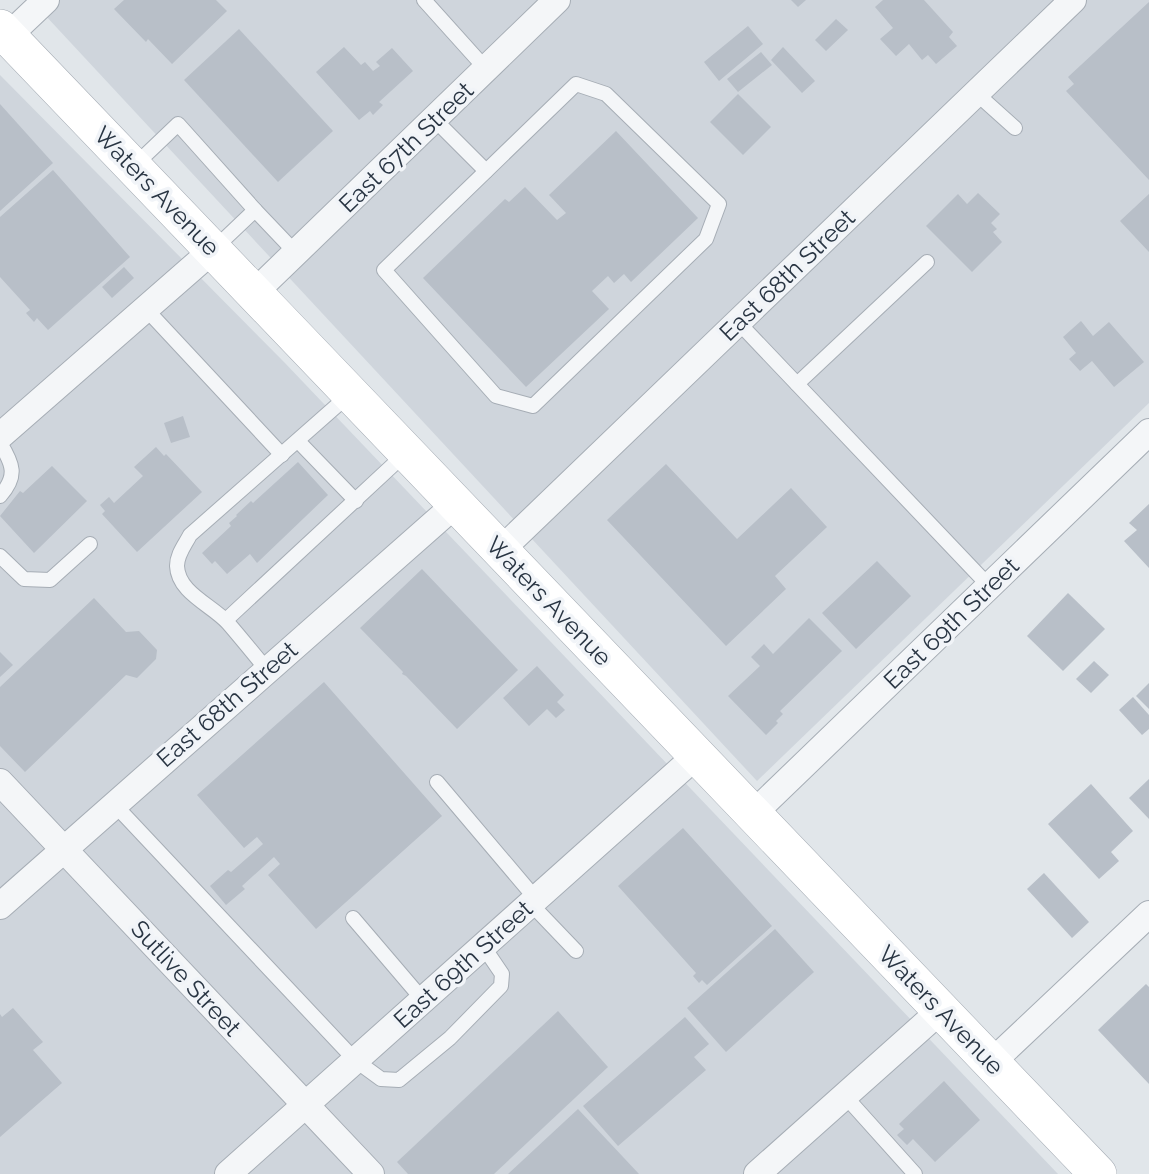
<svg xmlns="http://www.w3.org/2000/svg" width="1149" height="1174" viewBox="0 0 1149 1174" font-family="Raleway,sans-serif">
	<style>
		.built { fill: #cfd5dc }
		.building { fill: #b8bfc8 }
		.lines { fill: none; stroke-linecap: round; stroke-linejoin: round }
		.service-casing { stroke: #a6adb5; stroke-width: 16 }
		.minor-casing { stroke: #a6adb5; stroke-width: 28 }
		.secondary-casing { stroke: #a6adb5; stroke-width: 38 }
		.service { stroke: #f4f6f8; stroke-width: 14 }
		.minor { stroke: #f4f6f8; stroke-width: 26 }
		.secondary { stroke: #fff; stroke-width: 37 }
		.labels { text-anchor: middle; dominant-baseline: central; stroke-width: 7; stroke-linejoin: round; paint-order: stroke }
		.street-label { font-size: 24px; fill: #293543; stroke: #f1f4f8 }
	</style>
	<rect width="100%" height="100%" fill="#e1e6ea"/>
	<g class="built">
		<polygon points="31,0 1149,0 1149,403 757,781"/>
		<polygon points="0,75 284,362 1058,1174 0,1174"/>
	</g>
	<g class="building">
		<polygon points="124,0 216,0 227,11 172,64 148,39 146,42 114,9"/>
		<polygon points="791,0 806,0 798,7"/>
		<polygon points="883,0 924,0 953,32 949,37 957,46 936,64 928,55 922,60 909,44 896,56 880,39 893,28 875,7"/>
		<polygon points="1149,2 1149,180 1066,91 1074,84 1068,77"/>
		<polygon points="836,19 848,30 826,51 815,40"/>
		<polygon points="748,26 763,44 719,81 704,62"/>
		<polygon points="239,29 333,131 278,182 184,80"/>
		<polygon points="344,47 361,65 365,62 373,71 380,66 376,62 392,48 413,71 379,102 383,105 373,115 370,111 359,120 316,72"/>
		<polygon points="783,47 815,81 802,93 771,60"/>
		<polygon points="761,52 772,65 738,92 727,79"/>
		<polygon points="738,94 771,127 743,155 710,122"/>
		<polygon points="0,104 53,163 0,211"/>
		<polygon points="616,131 698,218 631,282 624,274 614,283 608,276 592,291 609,309 526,387 423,278 505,199 509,202 525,187 557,220 566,213 549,195"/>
		<polygon points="53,170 130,257 48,330 37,318 34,322 26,313 30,310 0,277 0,217"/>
		<polygon points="978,193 1000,214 991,223 997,229 993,232 1002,242 972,272 926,226 958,194 967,204"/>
		<polygon points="1149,194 1149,252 1120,221"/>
		<polygon points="124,267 134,278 112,298 102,287"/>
		<polygon points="1081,321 1093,336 1109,322 1144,362 1114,387 1092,361 1080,371 1069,359 1076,353 1063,337"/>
		<polygon points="183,416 190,437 171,443 164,423"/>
		<polygon points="156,447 164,456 166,454 202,492 137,552 102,514 105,511 100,505 109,497 114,503 143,476 134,467"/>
		<polygon points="298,462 328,495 257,563 250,554 227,574 215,561 212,564 202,553 231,526 229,523 237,516 236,515 251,501 253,503"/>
		<polygon points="666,464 737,539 791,488 827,527 775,576 786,589 726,646 607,520"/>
		<polygon points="52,466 87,501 34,553 0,516 20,491 23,493"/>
		<polygon points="1149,504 1149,568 1124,541 1137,530 1129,523"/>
		<polygon points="877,561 911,596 856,649 822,613"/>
		<polygon points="422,569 518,670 457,729 406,676 402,674 403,672 360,628"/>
		<polygon points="1068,593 1105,629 1063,671 1027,636"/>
		<polygon points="94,598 126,632 139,631 157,650 156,659 137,678 126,675 25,772 0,746 0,687"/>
		<polygon points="809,618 842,651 780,711 783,714 776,721 778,723 766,735 728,696 760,666 751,657 764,644 773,654"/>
		<polygon points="0,652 13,665 0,677"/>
		<polygon points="1094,661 1109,675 1091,693 1076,679"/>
		<polygon points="537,666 564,695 557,702 565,710 556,718 547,709 529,726 503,698"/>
		<polygon points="324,682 442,816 316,929 268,875 280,864 274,857 242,886 245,889 226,905 210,886 228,870 231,872 263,844 257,837 244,848 197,795"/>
		<polygon points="1149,683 1149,709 1136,696"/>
		<polygon points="1133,697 1149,715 1149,729 1142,735 1119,710"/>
		<polygon points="1149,779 1149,819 1129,798"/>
		<polygon points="1091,784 1133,831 1111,852 1119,861 1099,879 1048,824"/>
		<polygon points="683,828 772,926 707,985 702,980 699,983 693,976 696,973 618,886"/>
		<polygon points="1044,873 1089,922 1072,938 1027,889"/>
		<polygon points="775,929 814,972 726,1052 687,1008"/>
		<polygon points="1146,984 1149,987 1149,1084 1098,1030"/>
		<polygon points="13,1008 43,1042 33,1050 62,1083 0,1137 0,1014 2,1017"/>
		<polygon points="558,1011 608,1067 494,1174 408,1174 397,1162"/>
		<polygon points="685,1017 709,1044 694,1057 706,1070 618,1146 583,1106"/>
		<polygon points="944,1081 980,1120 935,1162 913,1139 907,1145 897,1135 904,1129 899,1124"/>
		<polygon points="578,1109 639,1174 508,1174"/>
	</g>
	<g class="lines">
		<g class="service-casing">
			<g id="service">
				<polyline points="424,0 486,69"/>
				<polygon points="576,84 606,94 719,204 706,239 533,406 496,396 384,270"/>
				<polyline points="976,93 1015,128"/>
				<polyline points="434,119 486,171"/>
				<polyline points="134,166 178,124 255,210 214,249"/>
				<polyline points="255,210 296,253"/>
				<polyline points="145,308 282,455"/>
				<polyline points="738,322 989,586"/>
				<polyline points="797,384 927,262"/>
				<polyline points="298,441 356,501"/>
				<path d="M0,443c13,21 18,33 0,53"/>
				<polyline points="0,556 24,579 50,580 90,544"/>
				<polyline points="226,620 407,452"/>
				<path d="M267,670c-13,-16 -26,-32 -39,-47 -16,-18 -50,-30 -51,-57 0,-12 8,-21 13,-31l160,-141"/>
				<polyline points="437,782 536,899"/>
				<polyline points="114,804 355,1060 381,1079 399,1080 450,1038 501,986 502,974 483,946"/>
				<polyline points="531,904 576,951"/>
				<polyline points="353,918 423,1000"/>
				<polyline points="845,1096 915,1174"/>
			</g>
		</g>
		<g class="minor-casing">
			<g id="minor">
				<polyline points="8,36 46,0"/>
				<polyline points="254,293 557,0"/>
				<polyline points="0,436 214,249"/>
				<polyline points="501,550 1073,0"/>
				<polyline points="0,782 371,1174"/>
				<polyline points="753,814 1149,432"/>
				<polyline points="0,906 456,504"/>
				<polyline points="991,1063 1149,914"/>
				<polyline points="228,1174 697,755"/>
				<polyline points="757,1174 941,1010"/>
			</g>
		</g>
		<g class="secondary-casing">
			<polyline id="secondary" points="0,28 1098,1174"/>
		</g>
		<use href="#service" class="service"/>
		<use href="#minor" class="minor"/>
		<use href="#secondary" class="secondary"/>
	</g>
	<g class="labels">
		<g class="street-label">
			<text transform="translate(406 147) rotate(-44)">East 67th Street</text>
			<text transform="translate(157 191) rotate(46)">Waters Avenue</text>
			<text transform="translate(787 275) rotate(-44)">East 68th Street</text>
			<text transform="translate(549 601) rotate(46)">Waters Avenue</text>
			<text transform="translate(951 623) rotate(-44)">East 69th Street</text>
			<text transform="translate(227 704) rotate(-41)">East 68th Street</text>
			<text transform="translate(463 964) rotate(-42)">East 69th Street</text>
			<text transform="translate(186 978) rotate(47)">Sutlive Street</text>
			<text transform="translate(941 1010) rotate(46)">Waters Avenue</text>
		</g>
	</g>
</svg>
